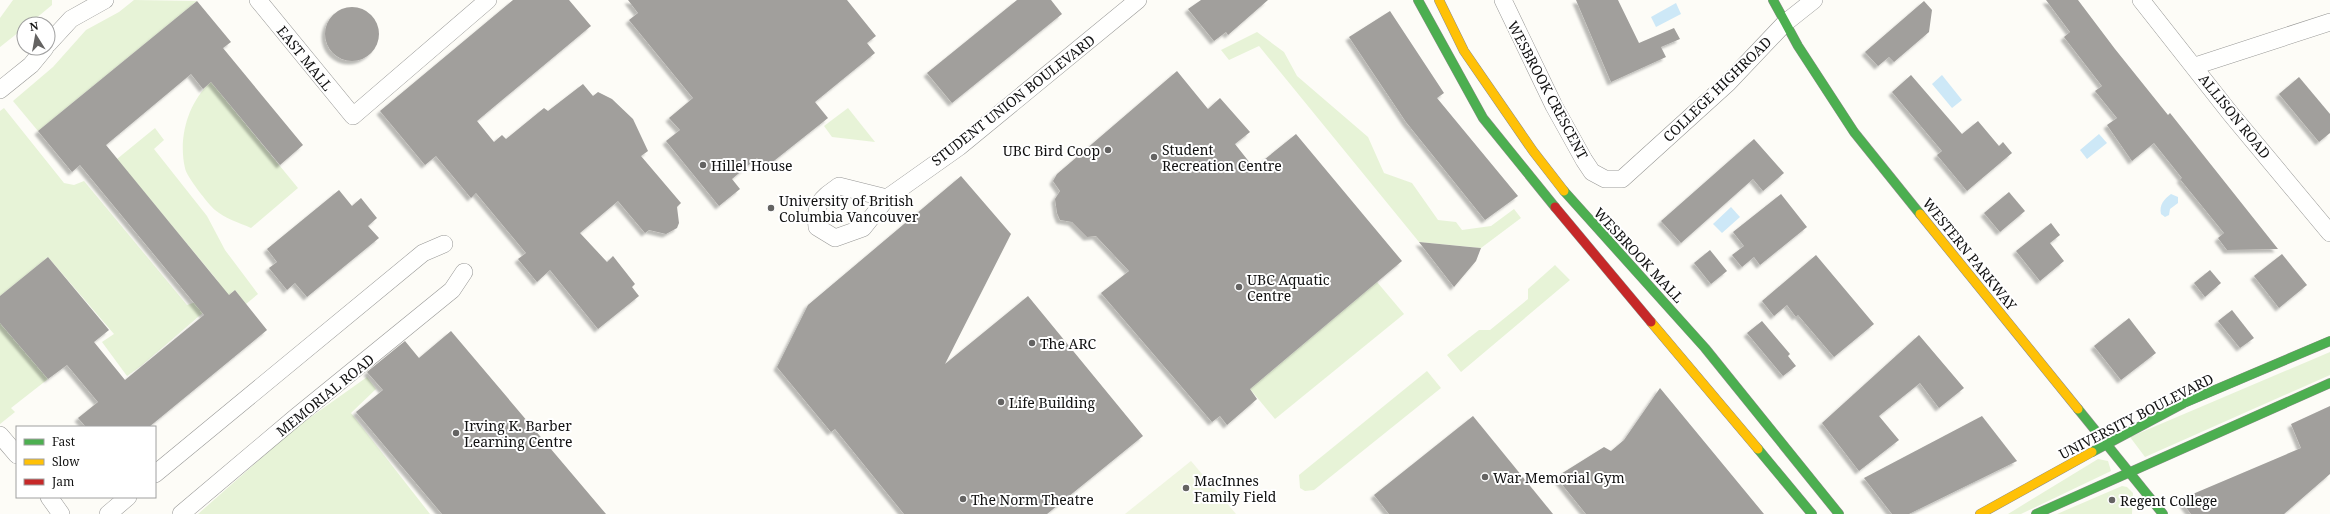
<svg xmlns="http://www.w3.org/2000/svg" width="2330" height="514" viewBox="0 0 2330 514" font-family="'Noto Serif',serif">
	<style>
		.green { fill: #e7f3d7 }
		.pitch { fill: #f0f6e1 }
		.water { fill: #cde8f7 }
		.building { fill: #a19f9c; filter: url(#shadow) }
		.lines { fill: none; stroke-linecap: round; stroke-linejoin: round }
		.street-casing { stroke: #979795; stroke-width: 18 }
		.fast-casing { stroke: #8e8d8b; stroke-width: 10 }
		.slow-casing { stroke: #8e8d8b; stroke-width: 10 }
		.jam-casing { stroke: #8e8d8b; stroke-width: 10 }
		.street { stroke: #fffffe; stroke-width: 17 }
		.fast { stroke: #4caf50; stroke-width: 9 }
		.slow { stroke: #ffc107; stroke-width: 9 }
		.jam { stroke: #c62828; stroke-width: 9 }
		.poi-dot { fill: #646362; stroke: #fff; stroke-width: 1.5 }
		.labels { text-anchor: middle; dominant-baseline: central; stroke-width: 4; stroke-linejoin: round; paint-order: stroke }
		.street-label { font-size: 14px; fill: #111; stroke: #fff }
		.poi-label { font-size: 14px; fill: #111; stroke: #fff; text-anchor: start }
	</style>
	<defs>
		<filter id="shadow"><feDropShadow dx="-3.5" dy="3.5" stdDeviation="1" flood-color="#0004"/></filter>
	</defs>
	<rect width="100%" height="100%" fill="#fdfcf7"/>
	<g class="green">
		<polygon points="13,0 52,0 52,5 29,24 24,24 24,28 0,47 0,18"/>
		<polygon points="134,0 197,1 38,131 13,101 53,67 86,30 119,12"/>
		<polygon points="1257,32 1284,52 1297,76 1368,137 1384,173 1412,183 1438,220 1456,222 1462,230 1491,226 1514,209 1521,218 1481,248 1419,242 1259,46 1229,60 1221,50"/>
		<path d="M211,82l87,106 -47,40c-11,-5 -27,-10 -36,-18 -6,-5 -29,-34 -30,-42 -7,-30 3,-66 26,-86z"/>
		<polygon points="4,108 64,183 74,185 84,181 187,305 196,302 205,311 141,366 127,376 102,342 114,334 48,257 0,296 0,111"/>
		<polygon points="848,108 875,142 832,137 824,126"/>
		<polygon points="155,128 164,140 154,149 207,216 225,250 258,294 246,304 235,290 225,298 217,280 117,159"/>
		<polygon points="1555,265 1570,280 1461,372 1447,355 1479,330 1490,330 1528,299 1528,289"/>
		<polygon points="1377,282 1404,314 1275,419 1250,389"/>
		<polygon points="0,323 48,379 11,408 15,412 0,424"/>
		<polygon points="2330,352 2330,375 2145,457 2130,437"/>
		<polygon points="1427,371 1441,388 1314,490 1305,491 1300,488 1299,475"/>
		<polygon points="367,377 376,389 351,413 430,514 198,514 294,429"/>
		<polygon points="2098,459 2108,461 2111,471 2021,514 2008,514"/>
		<polygon points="2122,486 2127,487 2133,493 2132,514 2057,514"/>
	</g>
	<polygon class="pitch" points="1191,461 1236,514 1125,514"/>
	<g class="water">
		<polygon points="1676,3 1681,14 1656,27 1651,17"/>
		<polygon points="1942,75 1962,100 1952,108 1932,84"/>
		<polygon points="2099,134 2107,143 2087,159 2080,150"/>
		<path d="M2171,194l7,3v6l-8,6 -1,6 -4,2 -4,-3c-2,-9 3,-15 10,-20z"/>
		<polygon points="1731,207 1740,217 1722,233 1713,224"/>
	</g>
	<g class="building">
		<polygon points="513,0 569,0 591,26 477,121 494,142 502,135 506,139 544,108 548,111 583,84 593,96 598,92 612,99 633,119 648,151 641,156 681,203 677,207 679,223 677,228 666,234 649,230 645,233 618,201 580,233 607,262 613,256 635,284 632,287 639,296 598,329 550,270 537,282 518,259 526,253 476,193 471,198 436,156 425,165 380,111"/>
		<polygon points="628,0 847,0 876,36 867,43 875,53 815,102 828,118 765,168 757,158 732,179 740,189 719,206 666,141 680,130 669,118 693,98 629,20 638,13"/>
		<polygon points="1017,0 1051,0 1062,14 952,103 927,73"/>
		<polygon points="1201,0 1268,0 1228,35 1226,32 1214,41 1188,9"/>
		<polygon points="1576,0 1618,0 1639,43 1674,28 1680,39 1661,47 1666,57 1611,82"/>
		<polygon points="2046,0 2078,0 2115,49 2168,115 2170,113 2278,249 2227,250 2218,238 2224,233 2180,179 2182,178 2154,143 2132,161 2107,125 2117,118 2095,91 2102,86 2064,37 2070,32"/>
		<polygon points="197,1 231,42 223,48 303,145 280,165 211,82 203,89 191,74 106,145 229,295 235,290 267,330 149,427 86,427 78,418 98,402 67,365 48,379 0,323 0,296 48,257 109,330 94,342 125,380 204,315 80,165 72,172 38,131"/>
		<polygon points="1924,1 1932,10 1929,32 1894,62 1889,57 1878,66 1865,52"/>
		<circle cx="352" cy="34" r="27"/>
		<polygon points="1390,11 1444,93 1437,98 1518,196 1485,220 1406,122 1349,37"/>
		<polygon points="1177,71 1208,109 1220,98 1250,132 1235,144 1254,168 1296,134 1402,261 1250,389 1257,399 1227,425 1220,416 1212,422 1101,293 1129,271 1096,236 1087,237 1072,222 1060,220 1057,213 1055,199 1060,191 1053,181 1057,174"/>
		<polygon points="1911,75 1962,134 1978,121 1999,146 2003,142 2012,153 1967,191 1937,155 1942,151 1892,92"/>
		<polygon points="2299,77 2330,114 2330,133 2319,142 2279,94"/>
		<polygon points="1754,139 1784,173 1763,191 1753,179 1681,243 1661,221"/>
		<polygon points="961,176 1011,234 945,364 1028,296 1143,436 1047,514 904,514 835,429 831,432 777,367 808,305"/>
		<polygon points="339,190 352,206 361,198 377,218 368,226 379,238 307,297 295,283 287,290 269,268 277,262 267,249"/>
		<polygon points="2009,192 2025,211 2000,232 1984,213"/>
		<polygon points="1781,194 1807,227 1760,265 1754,257 1742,267 1732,255 1744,246 1733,232"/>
		<polygon points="2051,223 2060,235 2050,243 2064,261 2040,281 2016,251"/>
		<polygon points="1419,242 1470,247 1481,248 1476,261 1454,287"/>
		<polygon points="1710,250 1727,271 1711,284 1694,263"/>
		<polygon points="2282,254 2307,285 2279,308 2254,276"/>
		<polygon points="1816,255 1874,324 1834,357 1798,315 1796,317 1787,305 1774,316 1762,301"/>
		<polygon points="2210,270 2221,283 2205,297 2194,283"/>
		<polygon points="2232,310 2254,338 2240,348 2218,321"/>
		<polygon points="2129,318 2156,353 2121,380 2094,346"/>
		<polygon points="1762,321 1790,354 1788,356 1796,366 1783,376 1747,333"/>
		<polygon points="451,331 556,455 606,514 442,514 356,412 383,390 367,372 405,341 419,358"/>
		<polygon points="1919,335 1964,388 1939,408 1920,383 1879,416 1899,440 1859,471 1822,423"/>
		<polygon points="1660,388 1764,514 1586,514 1556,477 1604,447 1611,451 1624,440"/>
		<polygon points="2330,406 2330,474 2284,514 2191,514 2185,506 2181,499 2301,448 2291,424"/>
		<polygon points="1473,416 1553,514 1389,514 1374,495"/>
		<polygon points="1982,416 2017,461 1909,514 1892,514 1864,478"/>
	</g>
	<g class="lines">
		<g class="street-casing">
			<g id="street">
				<polyline points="258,0 353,116 488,0"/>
				<polyline points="1503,0 1554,106 1584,160 1592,172 1605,179 1622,179 1728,83 1785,23 1814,0"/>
				<polyline points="2141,0 2230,113 2330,233"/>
				<polyline points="48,44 71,19 105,0"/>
				<polyline points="2195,66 2330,22"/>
				<polyline points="0,90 31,65 45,48"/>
				<path d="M887,198l-48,-12c-18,13 -25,17 -22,41l18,11 28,-10 24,-30 72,-51 179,-147"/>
				<polyline points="0,435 17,455"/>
				<polyline points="155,474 423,253 444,244"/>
				<polyline points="49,497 61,514"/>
				<polyline points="108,514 128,497"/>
				<polyline points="181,514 296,417 452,290 464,272"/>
			</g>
		</g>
		<g class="fast-casing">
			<g id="fast">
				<polyline points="1418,0 1483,118 1555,207"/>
				<polyline points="1773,0 1798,46 1854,132 1920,214"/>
				<polyline points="1564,191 1705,348 1839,514"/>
				<polyline points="2078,409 2163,514"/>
				<polyline points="1758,449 1812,514"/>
				<polyline points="2092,452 2184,403 2330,341"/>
				<polyline points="2036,514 2330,383"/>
			</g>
		</g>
		<g class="slow-casing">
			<g id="slow">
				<polyline points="1439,0 1464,51 1533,151 1564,191"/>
				<polyline points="1920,214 2078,409"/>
				<polyline points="1651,322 1758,449"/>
				<polyline points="1980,514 2092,452"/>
			</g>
		</g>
		<g class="jam-casing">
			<polyline id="jam" points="1555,207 1651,322"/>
		</g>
		<use href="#street" class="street"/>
		<use href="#fast" class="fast"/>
		<use href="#slow" class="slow"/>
		<use href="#jam" class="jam"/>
	</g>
	<g class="poi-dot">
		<circle cx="1108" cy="150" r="4"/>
		<circle cx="1154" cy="157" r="4"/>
		<circle cx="703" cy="165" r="4"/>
		<circle cx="771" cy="208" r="4"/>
		<circle cx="1239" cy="287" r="4"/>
		<circle cx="1032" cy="343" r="4"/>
		<circle cx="1001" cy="402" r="4"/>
		<circle cx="456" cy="433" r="4"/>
		<circle cx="1485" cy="477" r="4"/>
		<circle cx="1186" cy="488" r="4"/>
		<circle cx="963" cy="499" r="4"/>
		<circle cx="2112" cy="500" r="4"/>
	</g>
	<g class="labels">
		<g class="street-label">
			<text transform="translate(305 58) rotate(51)">EAST MALL</text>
			<text transform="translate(1717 89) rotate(-44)">COLLEGE HIGHROAD</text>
			<text transform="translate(1548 90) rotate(62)">WESBROOK CRESCENT</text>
			<text transform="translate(1013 100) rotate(-38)">STUDENT UNION BOULEVARD</text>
			<text transform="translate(2235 116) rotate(51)">ALLISON ROAD</text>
			<text transform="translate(1970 254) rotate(51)">WESTERN PARKWAY</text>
			<text transform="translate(1639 255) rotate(47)">WESBROOK MALL</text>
			<text transform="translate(325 395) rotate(-39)">MEMORIAL ROAD</text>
			<text transform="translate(2136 416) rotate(-27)">UNIVERSITY BOULEVARD</text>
		</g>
		<g class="poi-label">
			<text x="1162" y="149">Student<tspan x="1162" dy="16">Recreation Centre</tspan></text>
			<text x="1100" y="150" text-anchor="end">UBC Bird Coop</text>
			<text x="711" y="165">Hillel House</text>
			<text x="779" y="200">University of British<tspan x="779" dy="16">Columbia Vancouver</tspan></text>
			<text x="1247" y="279">UBC Aquatic<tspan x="1247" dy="16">Centre</tspan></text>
			<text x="1040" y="343">The ARC</text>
			<text x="1009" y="402">Life Building</text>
			<text x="464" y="425">Irving K. Barber<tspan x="464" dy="16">Learning Centre</tspan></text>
			<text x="1493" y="477">War Memorial Gym</text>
			<text x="1194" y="480">MacInnes<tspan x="1194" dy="16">Family Field</tspan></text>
			<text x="971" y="499">The Norm Theatre</text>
			<text x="2120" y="500">Regent College</text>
		</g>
	</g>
	<rect x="16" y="426" width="140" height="72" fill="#ffffff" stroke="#a0a0a0"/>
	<rect x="24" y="439" width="20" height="6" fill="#4caf50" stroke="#a0a0a0"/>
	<text x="52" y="446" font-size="12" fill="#111111">Fast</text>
	<rect x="24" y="459" width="20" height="6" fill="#ffc107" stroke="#a0a0a0"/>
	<text x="52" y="466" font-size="12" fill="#111111">Slow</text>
	<rect x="24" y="479" width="20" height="6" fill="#c62828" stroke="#a0a0a0"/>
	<text x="52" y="486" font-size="12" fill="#111111">Jam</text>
	<g transform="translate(36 36) rotate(349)"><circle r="19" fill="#ffffff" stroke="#a0a0a0"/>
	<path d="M0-3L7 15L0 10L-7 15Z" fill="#646362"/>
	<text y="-6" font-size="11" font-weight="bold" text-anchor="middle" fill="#111111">N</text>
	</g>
</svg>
